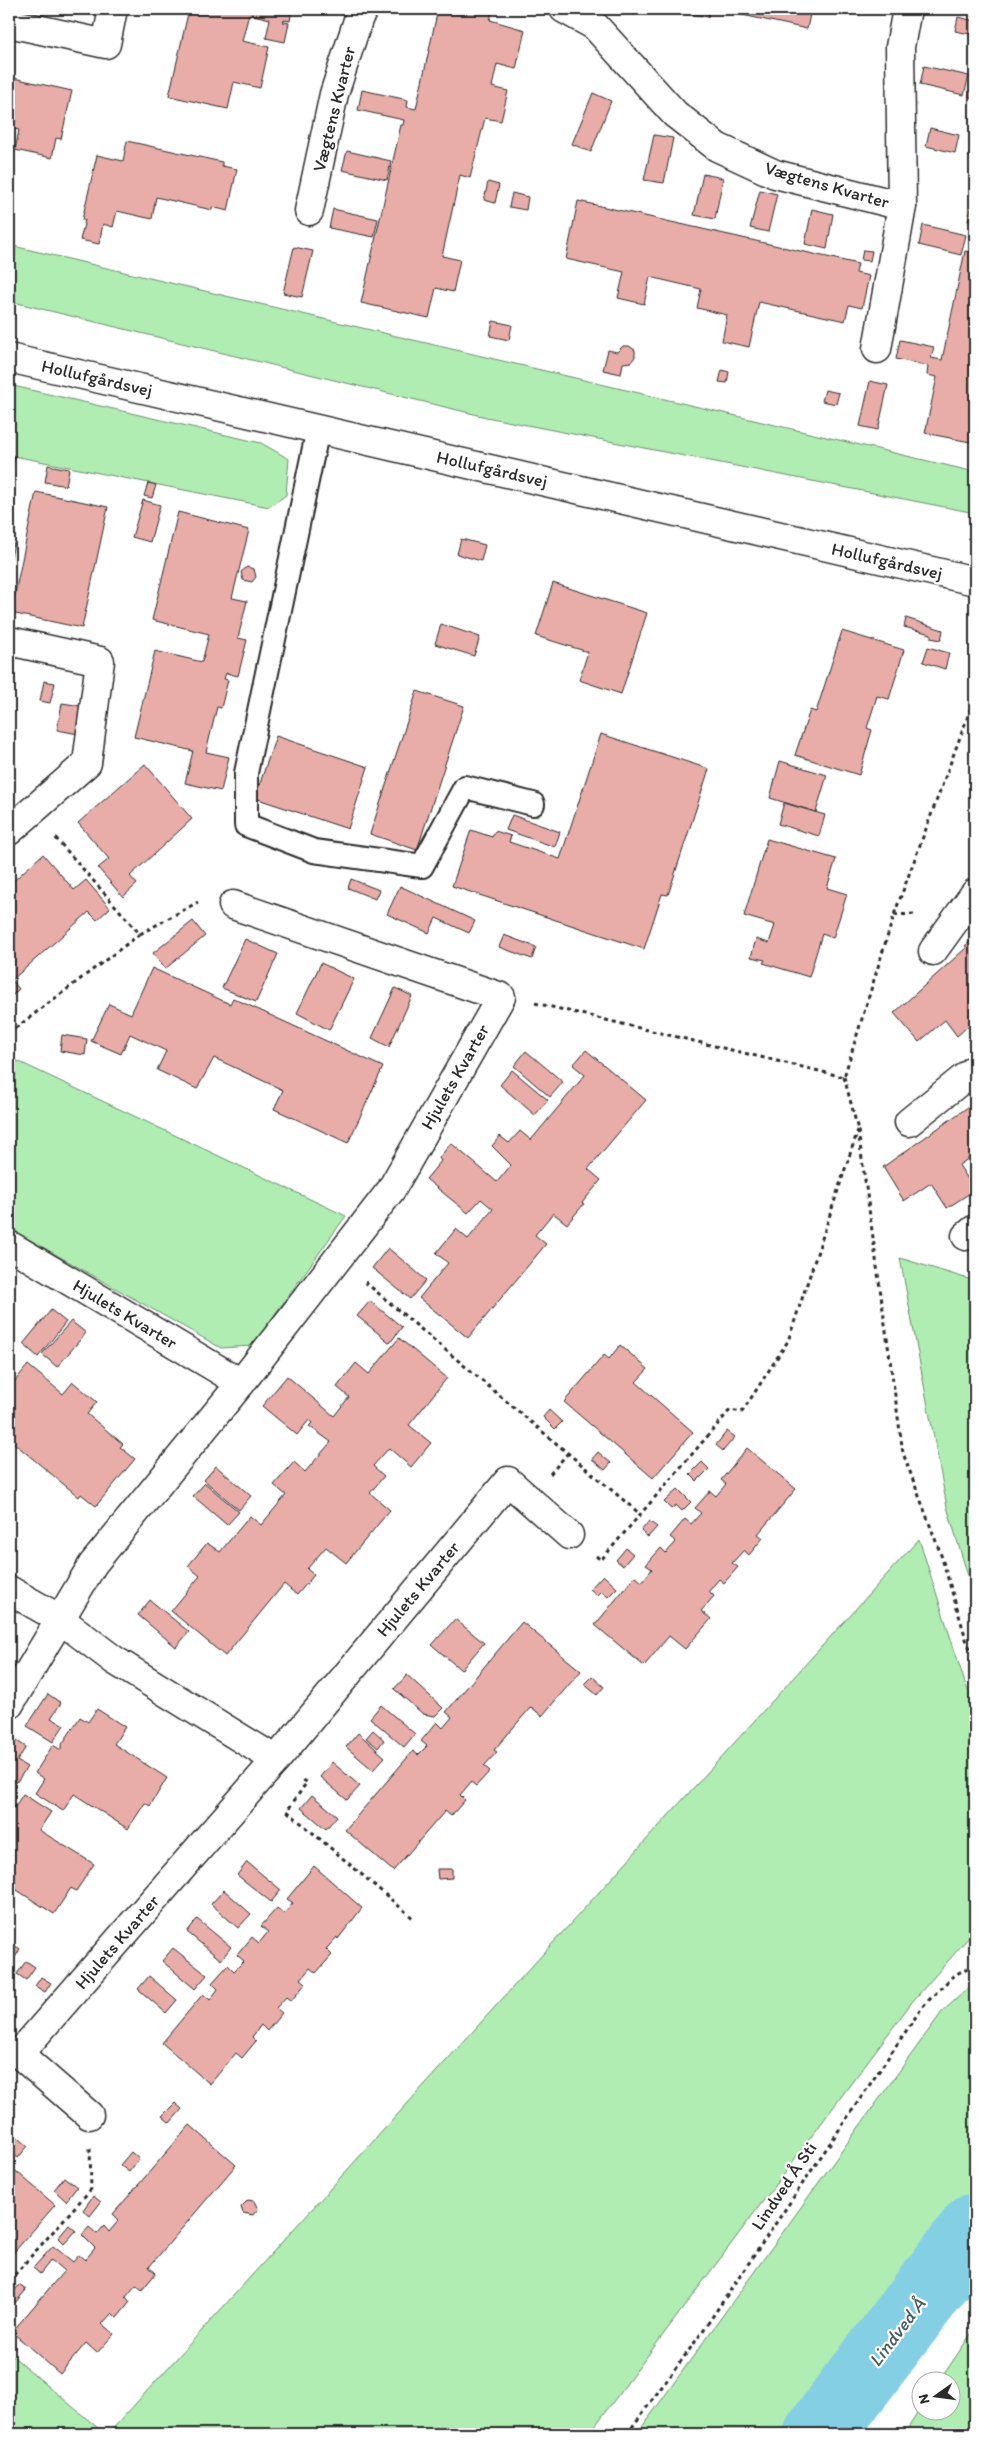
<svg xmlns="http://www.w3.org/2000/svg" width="984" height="2443" viewBox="0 0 984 2443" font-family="Itim,sans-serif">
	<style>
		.green { fill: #b0edb3; stroke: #6e8c6f }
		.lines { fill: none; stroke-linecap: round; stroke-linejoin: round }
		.river { stroke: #84cfe4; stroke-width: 71 }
		.building { fill: #e8ada9; stroke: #2b2b2b }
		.service-casing { stroke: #2b2b2b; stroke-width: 26 }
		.minor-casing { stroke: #2b2b2b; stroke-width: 31 }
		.tertiary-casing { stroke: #2b2b2b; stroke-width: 31 }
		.path { stroke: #2b2b2b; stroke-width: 3; stroke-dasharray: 4 4; stroke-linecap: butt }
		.service { stroke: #fff; stroke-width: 22 }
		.minor { stroke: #fff; stroke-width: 28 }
		.tertiary { stroke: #fff; stroke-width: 28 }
		.labels { text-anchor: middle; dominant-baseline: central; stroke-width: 4.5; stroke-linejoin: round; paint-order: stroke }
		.street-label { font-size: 18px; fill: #2b2b2b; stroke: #fff }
		.water-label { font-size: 19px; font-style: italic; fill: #465c62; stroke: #fff }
	</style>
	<rect width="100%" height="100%" fill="#fff"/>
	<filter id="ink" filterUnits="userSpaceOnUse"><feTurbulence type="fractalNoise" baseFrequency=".02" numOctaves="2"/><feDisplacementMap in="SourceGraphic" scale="10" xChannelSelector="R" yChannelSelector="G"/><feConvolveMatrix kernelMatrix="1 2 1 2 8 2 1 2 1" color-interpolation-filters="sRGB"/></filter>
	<g filter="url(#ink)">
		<g class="green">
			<polygon points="9,245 975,472 975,513 486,417 9,301"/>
			<polygon points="9,385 261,443 289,459 286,495 269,507 9,455"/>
			<polygon points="9,1057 346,1216 252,1346 221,1348 9,1228"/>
			<polygon points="900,1258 975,1281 975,1599 947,1507"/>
			<polygon points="919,1539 966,1686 975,1705 975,1926 970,1936 912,2002 589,2434 108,2434"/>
			<polygon points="975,1985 975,2205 802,2434 637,2434 942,2012 966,1990"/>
			<polygon points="975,2328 975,2434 904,2434 921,2408 922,2410 952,2410 952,2380 940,2380"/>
			<polygon points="9,2353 105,2434 9,2434"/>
		</g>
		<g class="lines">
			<polyline class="river" points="819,2434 975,2229"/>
		</g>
		<g class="building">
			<polygon points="189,9 292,9 290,21 284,20 283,22 289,23 285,42 266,38 270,19 249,14 242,41 269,47 260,88 234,82 228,109 169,96"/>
			<polygon points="438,9 493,9 490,20 525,30 516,69 497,64 492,87 508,91 501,121 485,118 470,178 460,175 442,256 460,260 453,292 436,288 429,318 361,303 401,125 403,125 404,120 358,110 362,90 408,100 407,107 416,109"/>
			<polygon points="662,9 710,9 708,17"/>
			<polygon points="739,9 811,9 807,29 738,14"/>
			<polygon points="958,17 975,21 975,35 955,31"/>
			<polygon points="924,66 969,76 964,95 920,85"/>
			<polygon points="975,69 975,98 969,97"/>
			<polygon points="9,77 72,91 61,139 56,138 52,158 15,150 19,130 9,128"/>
			<polygon points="593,93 611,101 591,152 572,144"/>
			<polygon points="930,128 959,135 955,153 926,146"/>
			<polygon points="975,130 975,159 969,157"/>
			<polygon points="654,135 673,138 664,183 644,180"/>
			<polygon points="127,141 222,162 222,166 237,169 228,211 212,207 212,210 156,197 152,219 117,211 113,227 103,224 99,244 80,240 85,220 82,220 97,155 123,161"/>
			<polygon points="347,151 391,161 387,180 342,170"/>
			<polygon points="703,174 723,178 715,219 694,215"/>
			<polygon points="488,182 499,185 495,203 484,200"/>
			<polygon points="760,190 777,194 768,232 750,228"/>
			<polygon points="975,191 975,223 968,221"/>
			<polygon points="512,193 528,197 526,210 509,207"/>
			<polygon points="578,201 858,264 856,273 869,276 862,308 849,305 845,321 759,302 749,347 722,341 727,315 697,308 701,289 650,277 644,304 618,298 624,272 566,259"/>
			<polygon points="333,209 378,219 374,237 329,228"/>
			<polygon points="812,209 833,214 827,249 805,244"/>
			<polygon points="923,225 966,235 961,255 919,245"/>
			<polygon points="294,247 313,251 302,297 283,293"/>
			<polygon points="863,250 872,251 870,261 861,260"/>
			<polygon points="965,251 975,253 975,443 925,433 937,377 927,375 928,366 896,359 900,340 934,347 931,358 942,360"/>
			<polygon points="493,321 512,325 509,340 490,336"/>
			<polygon points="623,346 629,346 635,350 635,357 631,362 623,363 621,374 603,370 608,350 617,352"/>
			<polygon points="722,370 729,372 727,383 719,382"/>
			<polygon points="870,381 888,385 878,430 860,426"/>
			<polygon points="825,390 839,393 836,404 822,401"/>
			<polygon points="9,455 15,456 9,486"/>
			<polygon points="48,465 69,469 66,486 45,482"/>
			<polygon points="148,483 156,485 152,498 144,496"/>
			<polygon points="36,492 108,507 82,628 11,613"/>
			<polygon points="143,500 160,505 150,542 132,537"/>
			<polygon points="178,512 249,530 232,598 247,601 238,638 247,640 238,676 226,673 224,679 228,680 221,708 217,707 206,752 229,757 221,791 185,783 193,751 134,737 155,651 202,662 209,634 152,620"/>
			<polygon points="461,539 485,545 481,561 457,554"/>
			<polygon points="9,543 14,544 9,566"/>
			<polygon points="247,567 254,569 256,577 252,582 243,580 241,572"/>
			<polygon points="553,583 647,613 621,694 579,680 588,652 536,636"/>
			<polygon points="906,618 943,630 941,640 931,638 931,634 904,627"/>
			<polygon points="441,624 480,637 474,656 435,644"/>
			<polygon points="842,631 904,650 889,699 877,696 867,728 872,730 859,775 795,755 810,710 816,712"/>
			<polygon points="928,647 949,653 945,669 923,662"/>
			<polygon points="44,681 55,683 50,703 40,701"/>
			<polygon points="417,691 464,706 417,850 370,834"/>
			<polygon points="62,703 88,707 84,735 57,730"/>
			<polygon points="601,734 709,769 668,895 662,894 644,949 452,886 471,830 492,837 495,831 511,836 509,842 560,859"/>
			<polygon points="276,736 368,767 348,829 255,798"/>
			<polygon points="780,761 827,775 816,812 770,798"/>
			<polygon points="145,764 192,819 130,876 137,884 123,897 98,868 109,859 78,823"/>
			<polygon points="784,803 825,815 819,836 778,824"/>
			<polygon points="512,815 560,832 555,847 506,830"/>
			<polygon points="767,839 836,859 827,888 847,894 833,938 822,934 809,977 763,963 765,960 751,957 756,939 769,943 775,925 744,916"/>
			<polygon points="43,854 74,890 86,880 110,908 97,920 89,912 12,980 19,989 9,999 9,885"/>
			<polygon points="351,879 379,890 375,899 348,888"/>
			<polygon points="400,886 475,921 469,933 436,918 429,933 387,914"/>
			<polygon points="193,921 205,936 165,969 153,953"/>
			<polygon points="504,935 536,947 532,959 499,947"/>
			<polygon points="975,936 975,994 970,1000 975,1006 975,1020 957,1036 945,1020 919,1042 894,1013 967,947 965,946"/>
			<polygon points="245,939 278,954 256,1002 222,988"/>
			<polygon points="321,963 354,979 329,1030 297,1013"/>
			<polygon points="152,968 230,1004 233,998 383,1067 348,1143 274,1109 283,1090 214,1058 197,1089 157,1070 166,1051 130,1034 121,1054 91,1041 109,1004 131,1014"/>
			<polygon points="395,988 412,996 389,1047 372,1038"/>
			<polygon points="62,1035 87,1039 85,1055 60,1051"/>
			<polygon points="586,1050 646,1100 588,1169 601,1180 582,1203 584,1204 567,1224 553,1213 535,1235 546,1244 468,1338 419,1298 448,1263 436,1253 456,1229 468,1239 493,1209 481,1199 468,1213 426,1179 441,1161 439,1158 451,1143 497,1182 511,1165 492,1146 500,1136 509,1143 520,1131 531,1140 585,1075 573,1065"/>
			<polygon points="526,1051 563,1082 550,1097 514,1066"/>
			<polygon points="512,1070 548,1100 535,1115 500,1085"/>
			<polygon points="975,1102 975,1154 959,1165 975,1190 947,1208 931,1183 904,1201 883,1167"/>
			<polygon points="388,1248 426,1280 410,1299 372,1268"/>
			<polygon points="370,1301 402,1327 390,1343 357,1316"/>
			<polygon points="51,1310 66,1322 38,1357 23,1344"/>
			<polygon points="71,1321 86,1333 57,1367 42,1354"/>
			<polygon points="399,1338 447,1378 409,1425 431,1443 411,1467 389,1448 373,1466 384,1476 370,1493 390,1510 346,1563 326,1547 307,1569 314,1575 297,1595 284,1584 225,1656 171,1611 200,1576 188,1566 207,1543 220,1552 250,1516 261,1525 286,1495 274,1485 294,1462 305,1472 331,1442 309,1426 312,1423 309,1420 297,1435 262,1406 287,1376 334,1416 349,1397 337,1387 356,1363 369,1374"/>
			<polygon points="620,1345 648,1369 636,1382 693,1432 653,1478 564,1402 604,1355 609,1359"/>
			<polygon points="28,1365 63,1394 73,1382 97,1402 87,1414 123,1444 120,1447 135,1459 96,1506 81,1494 79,1497 9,1439 9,1377 14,1382"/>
			<polygon points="549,1410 562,1422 555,1429 543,1417"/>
			<polygon points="727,1431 735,1437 723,1451 716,1445"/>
			<polygon points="747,1448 796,1489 758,1534 763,1538 749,1555 744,1550 732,1563 738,1567 724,1583 719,1579 709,1591 714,1596 701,1611 711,1619 685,1649 669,1636 644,1666 595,1625 635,1576 642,1582 652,1569 646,1565 661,1548 666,1553 676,1542 670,1537 685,1519 691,1524 701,1513 695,1508 710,1491 716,1496 726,1484 721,1480"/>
			<polygon points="598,1452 611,1463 605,1470 592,1459"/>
			<polygon points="702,1462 709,1469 697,1481 690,1474"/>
			<polygon points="216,1466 251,1496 239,1510 204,1480"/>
			<polygon points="205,1483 239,1512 227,1525 193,1496"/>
			<polygon points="678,1489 691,1502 682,1511 676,1505 671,1509 664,1502"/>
			<polygon points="649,1521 657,1527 648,1537 641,1531"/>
			<polygon points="626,1548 633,1554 623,1566 616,1560"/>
			<polygon points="603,1575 617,1588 608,1597 601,1591 597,1595 590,1589"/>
			<polygon points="150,1600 189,1632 176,1647 138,1615"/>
			<polygon points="455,1619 484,1643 461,1670 432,1645"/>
			<polygon points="522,1622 581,1671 542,1716 531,1707 494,1750 497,1752 484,1766 490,1771 476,1786 471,1782 460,1795 465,1800 451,1816 445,1811 393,1871 345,1830 413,1751 418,1755 427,1746 421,1741 437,1722 443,1728 452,1717 446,1712"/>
			<polygon points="407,1675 443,1708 435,1716 423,1714 394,1689"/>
			<polygon points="592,1676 604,1687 597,1695 584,1684"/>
			<polygon points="48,1694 61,1703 51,1718 64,1725 53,1742 27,1726"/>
			<polygon points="381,1705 415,1734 404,1747 370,1718"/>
			<polygon points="97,1709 125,1727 114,1744 167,1778 150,1806 145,1803 128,1829 74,1794 63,1811 35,1793 44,1779 35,1773 53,1745 61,1750 61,1746 80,1717 88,1722"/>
			<polygon points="373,1730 384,1740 378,1748 366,1738"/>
			<polygon points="358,1733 385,1757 373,1770 346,1747"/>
			<polygon points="11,1737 26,1747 17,1761 27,1767 16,1783 9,1779 9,1740"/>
			<polygon points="332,1762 360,1786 347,1800 320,1777"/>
			<polygon points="23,1794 51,1812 39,1830 94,1864 76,1891 71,1888 54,1914 9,1885 9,1805 14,1808"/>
			<polygon points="312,1795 337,1816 326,1829 301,1808"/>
			<polygon points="247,1862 281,1890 271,1902 237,1875"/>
			<polygon points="314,1866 362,1908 338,1939 337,1937 326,1949 332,1955 316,1973 310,1968 301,1979 306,1983 291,2001 286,1997 276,2008 282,2013 267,2031 261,2025 252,2037 256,2041 242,2058 236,2053 210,2084 162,2043 203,1994 210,2000 218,1989 212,1983 228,1965 234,1971 244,1961 237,1955 252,1937 259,1943 268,1932 261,1926 277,1908 284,1914 293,1903 287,1899"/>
			<polygon points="437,1869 452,1869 452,1878 438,1879"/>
			<polygon points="224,1890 251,1914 238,1928 211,1904"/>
			<polygon points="197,1919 231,1947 221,1960 187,1932"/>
			<polygon points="9,1942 20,1949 9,1968"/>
			<polygon points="173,1948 207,1975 195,1989 162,1961"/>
			<polygon points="26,1961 35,1967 26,1980 17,1974"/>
			<polygon points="149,1976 177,2000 166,2013 138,1989"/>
			<polygon points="41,1977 51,1983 45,1992 35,1986"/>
			<polygon points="175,2103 182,2109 170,2123 162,2116"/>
			<polygon points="190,2125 236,2165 149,2267 156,2273 142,2290 136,2285 126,2297 130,2302 117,2318 112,2313 102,2324 114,2334 97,2353 86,2343 60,2374 12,2332 64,2271 51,2260 40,2274 33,2268 53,2246 73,2262 79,2255 85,2260 95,2248 82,2235 89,2227 97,2234 104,2226 109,2232 119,2220 113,2214"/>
			<polygon points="14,2134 28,2146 18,2158 9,2150 9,2141"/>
			<polygon points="131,2152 139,2159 129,2172 120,2165"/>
			<polygon points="9,2165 55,2205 9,2258"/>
			<polygon points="64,2177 77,2187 66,2201 54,2190"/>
			<polygon points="93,2196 101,2202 90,2216 83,2210"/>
			<polygon points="248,2200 254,2201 258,2209 253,2215 243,2213 241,2207"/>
			<polygon points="69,2225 76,2231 64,2244 58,2238"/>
			<polygon points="19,2285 26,2290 15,2303 9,2298"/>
		</g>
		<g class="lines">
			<g class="service-casing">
				<polyline id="service" points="318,429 246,773 246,825 314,851 422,866 465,787 533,804"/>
			</g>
			<g class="minor-casing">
				<g id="minor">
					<polyline points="564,9 595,26 675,114 717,147 775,174 902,206"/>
					<polyline points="9,23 106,44 113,9"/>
					<polyline points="309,211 334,94 359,17 364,9"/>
					<polyline points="877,349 902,206 900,47 907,9"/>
					<polyline points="9,641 100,661 87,763 9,831"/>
					<polyline points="933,951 975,893"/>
					<polyline points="909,1122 975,1069"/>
					<polyline points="966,1236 975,1229"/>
					<polyline points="9,1245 241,1383"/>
					<polyline points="9,1590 60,1619 114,1660 276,1760"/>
					<polyline points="9,1705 93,1564 241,1383 391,1190 501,997 233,905"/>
					<polyline points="89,2115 19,2054 276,1760 508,1481 569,1535"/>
				</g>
			</g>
			<g class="tertiary-casing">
				<polyline id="tertiary" points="9,358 975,581"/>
			</g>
			<g class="path">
				<polyline points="894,915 915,914"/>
				<polyline points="140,934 198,902"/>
				<polyline points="535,1003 844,1077 894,915 975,697"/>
				<polyline points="9,1033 140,934 54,836"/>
				<polyline points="844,1077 858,1130 903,1453 941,1555 967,1642 975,1658"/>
				<polyline points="365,1282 640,1514"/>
				<polyline points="550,1474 568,1453"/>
				<polyline points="596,1556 601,1560 730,1410 742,1412 788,1341 858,1130"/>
				<polyline points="303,1780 307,1782 287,1811 414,1919"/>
				<polyline points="9,2281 91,2189 90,2148"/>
				<polyline points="627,2434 698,2338 923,2006 953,1976 975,1964"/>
			</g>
			<use href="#service" class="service"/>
			<use href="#minor" class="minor"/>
			<use href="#tertiary" class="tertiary"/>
		</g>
	</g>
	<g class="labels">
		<g class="street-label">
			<text transform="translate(334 109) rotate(-76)">Vægtens Kvarter</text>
			<text transform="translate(827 185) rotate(16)">Vægtens Kvarter</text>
			<text transform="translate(97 378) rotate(13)">Hollufgårdsvej</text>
			<text transform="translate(492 469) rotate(13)">Hollufgårdsvej</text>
			<text transform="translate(887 561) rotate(13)">Hollufgårdsvej</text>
			<text transform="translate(455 1077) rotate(-60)">Hjulets Kvarter</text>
			<text transform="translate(125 1314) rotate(31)">Hjulets Kvarter</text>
			<text transform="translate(418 1589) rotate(-50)">Hjulets Kvarter</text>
			<text transform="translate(117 1942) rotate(-49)">Hjulets Kvarter</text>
			<text transform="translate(784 2186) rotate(-56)">Lindved Å Sti</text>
		</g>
		<g class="water-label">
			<text transform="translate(897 2332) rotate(-53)">Lindved Å</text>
		</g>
	</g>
	<rect width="984" height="2443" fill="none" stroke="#fff" stroke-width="30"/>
	<rect x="15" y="15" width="954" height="2413" fill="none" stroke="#2b2b2b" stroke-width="2" filter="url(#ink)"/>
	<g transform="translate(936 2396) rotate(256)"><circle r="24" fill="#ffffff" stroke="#aaaaaa"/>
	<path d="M0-4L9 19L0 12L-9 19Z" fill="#2b2b2b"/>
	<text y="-8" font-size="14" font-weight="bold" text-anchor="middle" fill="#2b2b2b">N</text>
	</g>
</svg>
